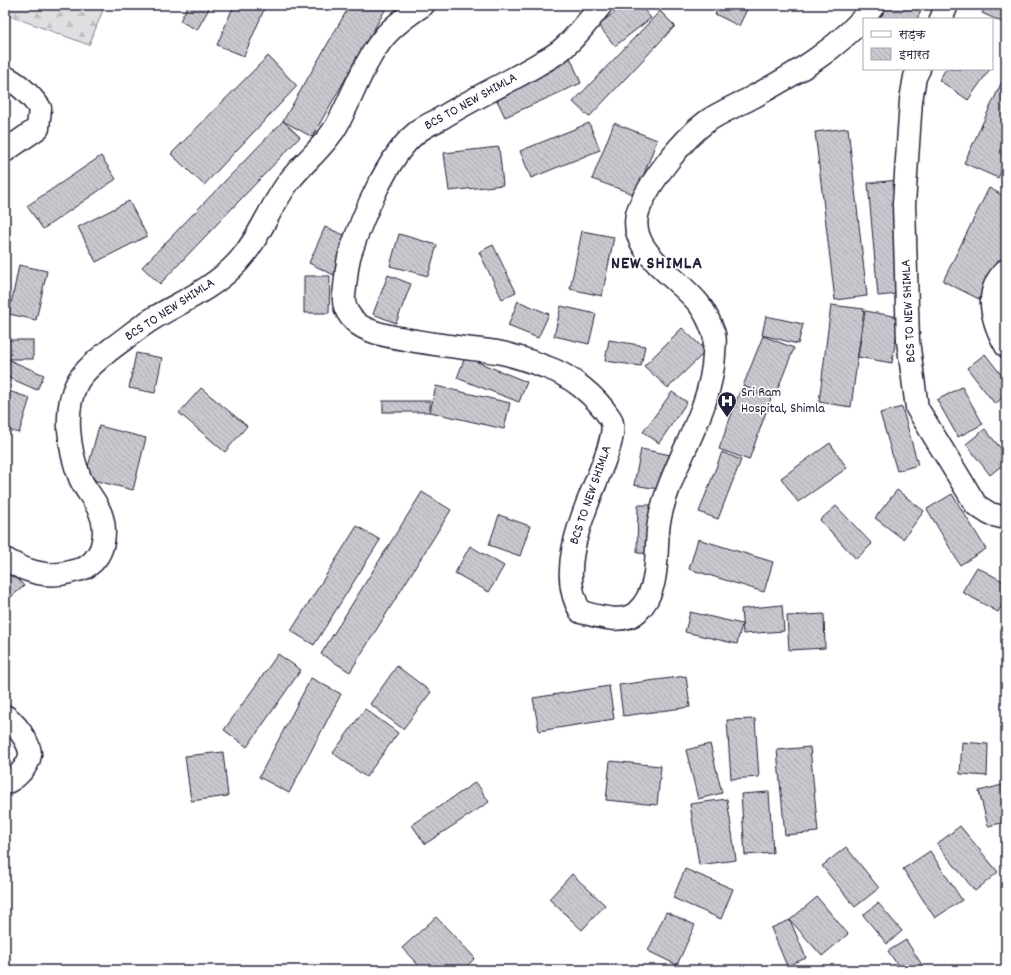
<svg xmlns="http://www.w3.org/2000/svg" width="1011" height="975" viewBox="0 0 1011 975" font-family="Dekko,'Playpen Sans Deva',sans-serif">
	<style>
		.forest { fill: url(#forest-firs); stroke: #80808e }
		.building { fill: url(#building-back-hatch); stroke: #22223b }
		.lines { fill: none; stroke-linecap: round; stroke-linejoin: round }
		.minor-casing { stroke: #22223b; stroke-width: 25 }
		.minor { stroke: #fff; stroke-width: 22 }
		.labels { text-anchor: middle; dominant-baseline: central; stroke-width: 3.5; stroke-linejoin: round; paint-order: stroke }
		.street-label { font-size: 14px; fill: #22223b; stroke: #fff }
		.poi-label { font-size: 14px; fill: #22223b; stroke: #fff; text-anchor: start }
		.district-label { font-size: 18px; font-weight: bold; letter-spacing: 1px; fill: #22223b; stroke: #fff }
	</style>
	<defs>
		<pattern id="forest-firs" width="22" height="20" patternUnits="userSpaceOnUse"><rect width="22" height="20" fill="#dfdfe2"/><path d="M5 1l3.5 6h-7zM16 11l3.5 6h-7z" fill="#bfbfc3"/></pattern>
		<pattern id="building-back-hatch" width="6" height="6" patternUnits="userSpaceOnUse"><rect width="6" height="6" fill="#c8c8cf"/><path d="M-1 5l2 2M0 0l6 6M5-1l2 2" fill="none" stroke="#acacb3"/></pattern>
	</defs>
	<rect width="100%" height="100%" fill="#fff"/>
	<filter id="ink" filterUnits="userSpaceOnUse"><feTurbulence type="fractalNoise" baseFrequency=".025" numOctaves="2"/><feDisplacementMap in="SourceGraphic" scale="8" xChannelSelector="R" yChannelSelector="G"/><feConvolveMatrix kernelMatrix="1 2 1 2 8 2 1 2 1" color-interpolation-filters="sRGB"/></filter>
	<g filter="url(#ink)">
		<polygon class="forest" points="5,5 105,5 89,45 5,14"/>
		<g class="building">
			<polygon points="188,5 211,5 197,30 180,21"/>
			<polygon points="234,5 266,5 244,56 217,45"/>
			<polygon points="350,5 388,5 312,137 283,121"/>
			<polygon points="624,5 640,5 651,18 615,46 598,25"/>
			<polygon points="719,5 749,5 739,26 715,14"/>
			<polygon points="887,5 924,5 917,19 880,19"/>
			<polygon points="986,5 1006,5 1006,24 982,13"/>
			<polygon points="660,11 675,26 589,117 573,102"/>
			<polygon points="268,56 297,86 204,185 171,154"/>
			<polygon points="570,57 581,83 505,117 493,92"/>
			<polygon points="946,69 990,69 968,100 939,80"/>
			<polygon points="1006,73 1006,160 998,178 964,163"/>
			<polygon points="283,121 300,137 160,284 142,267"/>
			<polygon points="589,123 600,150 531,178 520,151"/>
			<polygon points="614,123 657,140 636,195 592,179"/>
			<polygon points="848,128 867,296 835,300 815,132"/>
			<polygon points="499,147 503,185 449,191 444,153"/>
			<polygon points="101,156 116,179 43,229 27,206"/>
			<polygon points="898,180 908,293 878,296 868,183"/>
			<polygon points="989,188 1006,197 1006,274 991,305 943,281"/>
			<polygon points="129,201 147,236 96,262 78,227"/>
			<polygon points="325,227 351,238 334,275 309,263"/>
			<polygon points="582,231 614,237 602,296 570,289"/>
			<polygon points="399,234 437,245 428,276 390,266"/>
			<polygon points="493,245 516,292 502,299 479,252"/>
			<polygon points="19,265 47,271 36,320 9,314"/>
			<polygon points="388,275 411,284 396,323 373,314"/>
			<polygon points="304,276 330,276 329,313 304,313"/>
			<polygon points="518,301 549,314 538,338 508,326"/>
			<polygon points="831,305 864,309 851,407 819,402"/>
			<polygon points="561,306 596,314 589,344 554,336"/>
			<polygon points="865,311 899,317 892,363 858,357"/>
			<polygon points="766,316 803,324 798,344 762,335"/>
			<polygon points="682,328 706,351 668,388 644,366"/>
			<polygon points="763,336 794,348 774,398 743,386"/>
			<rect x="7" y="340" width="26" height="19"/>
			<polygon points="609,340 645,346 641,366 605,361"/>
			<polygon points="136,353 162,358 155,393 129,388"/>
			<polygon points="985,354 1006,381 1006,395 995,404 967,368"/>
			<polygon points="465,357 527,382 519,402 457,378"/>
			<polygon points="7,359 44,375 37,390 5,376 5,364"/>
			<polygon points="436,386 510,403 504,429 430,412"/>
			<polygon points="962,387 983,424 958,437 937,400"/>
			<polygon points="201,388 247,426 225,452 179,413"/>
			<polygon points="741,388 771,398 749,460 719,449"/>
			<polygon points="5,390 30,398 19,433 5,429"/>
			<polygon points="672,392 687,402 659,443 643,432"/>
			<rect x="383" y="401" width="47" height="11"/>
			<polygon points="902,407 918,465 897,471 880,413"/>
			<polygon points="99,426 146,438 133,490 85,478"/>
			<polygon points="985,429 1006,455 1006,462 990,475 966,444"/>
			<polygon points="830,443 847,468 798,502 781,478"/>
			<polygon points="641,449 671,455 664,490 634,485"/>
			<polygon points="722,452 741,460 718,519 699,512"/>
			<polygon points="897,490 924,511 903,539 875,518"/>
			<polygon points="422,492 451,510 350,672 321,654"/>
			<polygon points="952,494 986,549 960,565 927,509"/>
			<polygon points="638,505 665,505 664,554 637,553"/>
			<polygon points="836,506 872,544 856,559 820,520"/>
			<polygon points="499,515 530,526 520,556 489,545"/>
			<polygon points="357,526 380,540 314,645 291,631"/>
			<polygon points="698,539 773,562 764,592 689,569"/>
			<polygon points="470,546 504,566 489,592 455,573"/>
			<polygon points="5,564 24,586 11,597 5,590"/>
			<polygon points="977,567 1006,583 1006,598 998,612 962,592"/>
			<polygon points="782,605 784,631 743,634 741,609"/>
			<polygon points="690,612 742,624 737,644 685,632"/>
			<polygon points="824,614 825,648 789,650 787,616"/>
			<polygon points="278,654 301,670 247,747 224,730"/>
			<polygon points="397,666 431,692 403,729 370,704"/>
			<polygon points="686,676 690,707 623,716 619,685"/>
			<polygon points="311,678 341,694 289,793 259,777"/>
			<polygon points="609,686 614,719 539,731 533,698"/>
			<polygon points="365,709 398,733 366,777 333,753"/>
			<polygon points="755,719 759,777 731,779 727,720"/>
			<polygon points="962,742 988,744 987,776 960,774"/>
			<polygon points="710,744 722,793 698,799 686,750"/>
			<polygon points="810,747 818,832 785,835 777,750"/>
			<polygon points="223,752 228,796 191,801 185,756"/>
			<polygon points="610,761 661,766 657,805 606,800"/>
			<polygon points="476,782 489,802 425,844 412,825"/>
			<polygon points="1006,784 1006,822 988,826 979,791"/>
			<polygon points="769,792 773,853 745,855 741,794"/>
			<polygon points="727,799 736,860 699,865 690,804"/>
			<polygon points="960,826 998,872 975,891 937,844"/>
			<polygon points="846,847 879,888 855,907 822,866"/>
			<polygon points="930,851 962,900 935,918 903,869"/>
			<polygon points="685,869 733,889 721,919 673,898"/>
			<polygon points="572,874 605,905 582,930 549,899"/>
			<polygon points="817,897 848,934 822,956 790,920"/>
			<polygon points="878,903 902,931 887,944 863,915"/>
			<polygon points="666,912 695,925 677,965 648,951"/>
			<polygon points="436,917 475,958 463,970 423,970 402,948"/>
			<polygon points="790,920 806,958 787,966 771,928"/>
			<polygon points="906,940 922,965 914,970 901,970 888,951"/>
		</g>
		<g class="lines">
			<g class="minor-casing">
				<g id="minor">
					<path d="M601,5c-12,15 -25,33 -40,45 -7,6 -16,10 -24,15 -32,19 -65,34 -97,54 -8,4 -17,8 -24,14 -29,24 -54,85 -66,121 -4,13 -4,28 -6,41 -2,16 11,30 25,35 11,5 24,7 36,9 30,6 61,9 92,13 16,3 33,9 49,15 24,8 50,29 64,51 18,28 -68,133 -29,194 16,4 42,13 56,0 25,-24 17,-58 22,-90 11,-59 52,-106 55,-167 0,-7 2,-15 0,-21 -3,-9 -9,-22 -15,-30 -22,-28 -78,-56 -59,-98 11,-26 43,-67 66,-84 14,-10 32,-17 47,-25 44,-24 90,-51 121,-92"/>
					<polyline points="941,19 947,5"/>
					<polyline points="919,69 915,77 911,100 904,204 908,341 917,408 976,505 990,514 1006,518"/>
					<path d="M5,77c14,6 26,19 35,31l-2,20 -33,23"/>
					<path d="M1006,270c-23,22 -14,51 0,76"/>
					<path d="M5,559c20,12 42,20 65,13 5,-2 12,-2 16,-5 21,-13 22,-42 11,-61 -5,-10 -13,-18 -17,-28 -11,-27 -17,-68 -3,-95 6,-12 24,-26 34,-34 14,-10 28,-22 43,-31 29,-17 60,-30 84,-56 22,-24 32,-56 52,-82 15,-19 35,-34 47,-55 16,-29 26,-63 48,-89 11,-13 25,-22 38,-31"/>
					<path d="M5,716c9,5 26,28 25,39 -2,12 -15,25 -25,28"/>
				</g>
			</g>
			<use href="#minor" class="minor"/>
		</g>
	</g>
	<defs>
		<g id="hospital-pin" transform="scale(1)"><path d="M0 17L-7.5 6A9.5 9.5 0 1 1 7.5 6Z" fill="#22223b" stroke="#fff"/><path d="M-5-5h3v3.5h4V-5h3V5h-3V1.5h-4V5h-3Z" fill="#fff"/></g>
	</defs>
	<g fill-rule="evenodd">
		<use href="#hospital-pin" x="727" y="401"/>
	</g>
	<g class="labels">
		<g class="street-label">
			<text transform="translate(471 102) rotate(-29)">BCS TO NEW SHIMLA</text>
			<text transform="translate(170 310) rotate(-33)">BCS TO NEW SHIMLA</text>
			<text transform="translate(909 311) rotate(-93)">BCS TO NEW SHIMLA</text>
			<text transform="translate(591 495) rotate(-71)">BCS TO NEW SHIMLA</text>
		</g>
		<g class="poi-label">
			<text x="741" y="393">Sri Ram<tspan x="741" dy="16">Hospital, Shimla</tspan></text>
		</g>
		<g class="district-label">
			<text x="657" y="264">NEW SHIMLA</text>
		</g>
	</g>
	<rect width="1011" height="975" fill="none" stroke="#fff" stroke-width="20"/>
	<rect x="10" y="10" width="991" height="955" fill="none" stroke="#22223b" stroke-width="1.5" filter="url(#ink)"/>
	<rect x="863" y="18" width="130" height="52" fill="#ffffff" stroke="#a7a7b1"/>
	<rect x="871" y="31" width="20" height="6" fill="#ffffff" stroke="#a7a7b1"/>
	<text x="899" y="38" font-size="12" fill="#22223b">सड़क</text>
	<rect x="871" y="48" width="20" height="12" fill="url(#building-back-hatch)" stroke="#a7a7b1"/>
	<text x="899" y="58" font-size="12" fill="#22223b">इमारत</text>
</svg>
